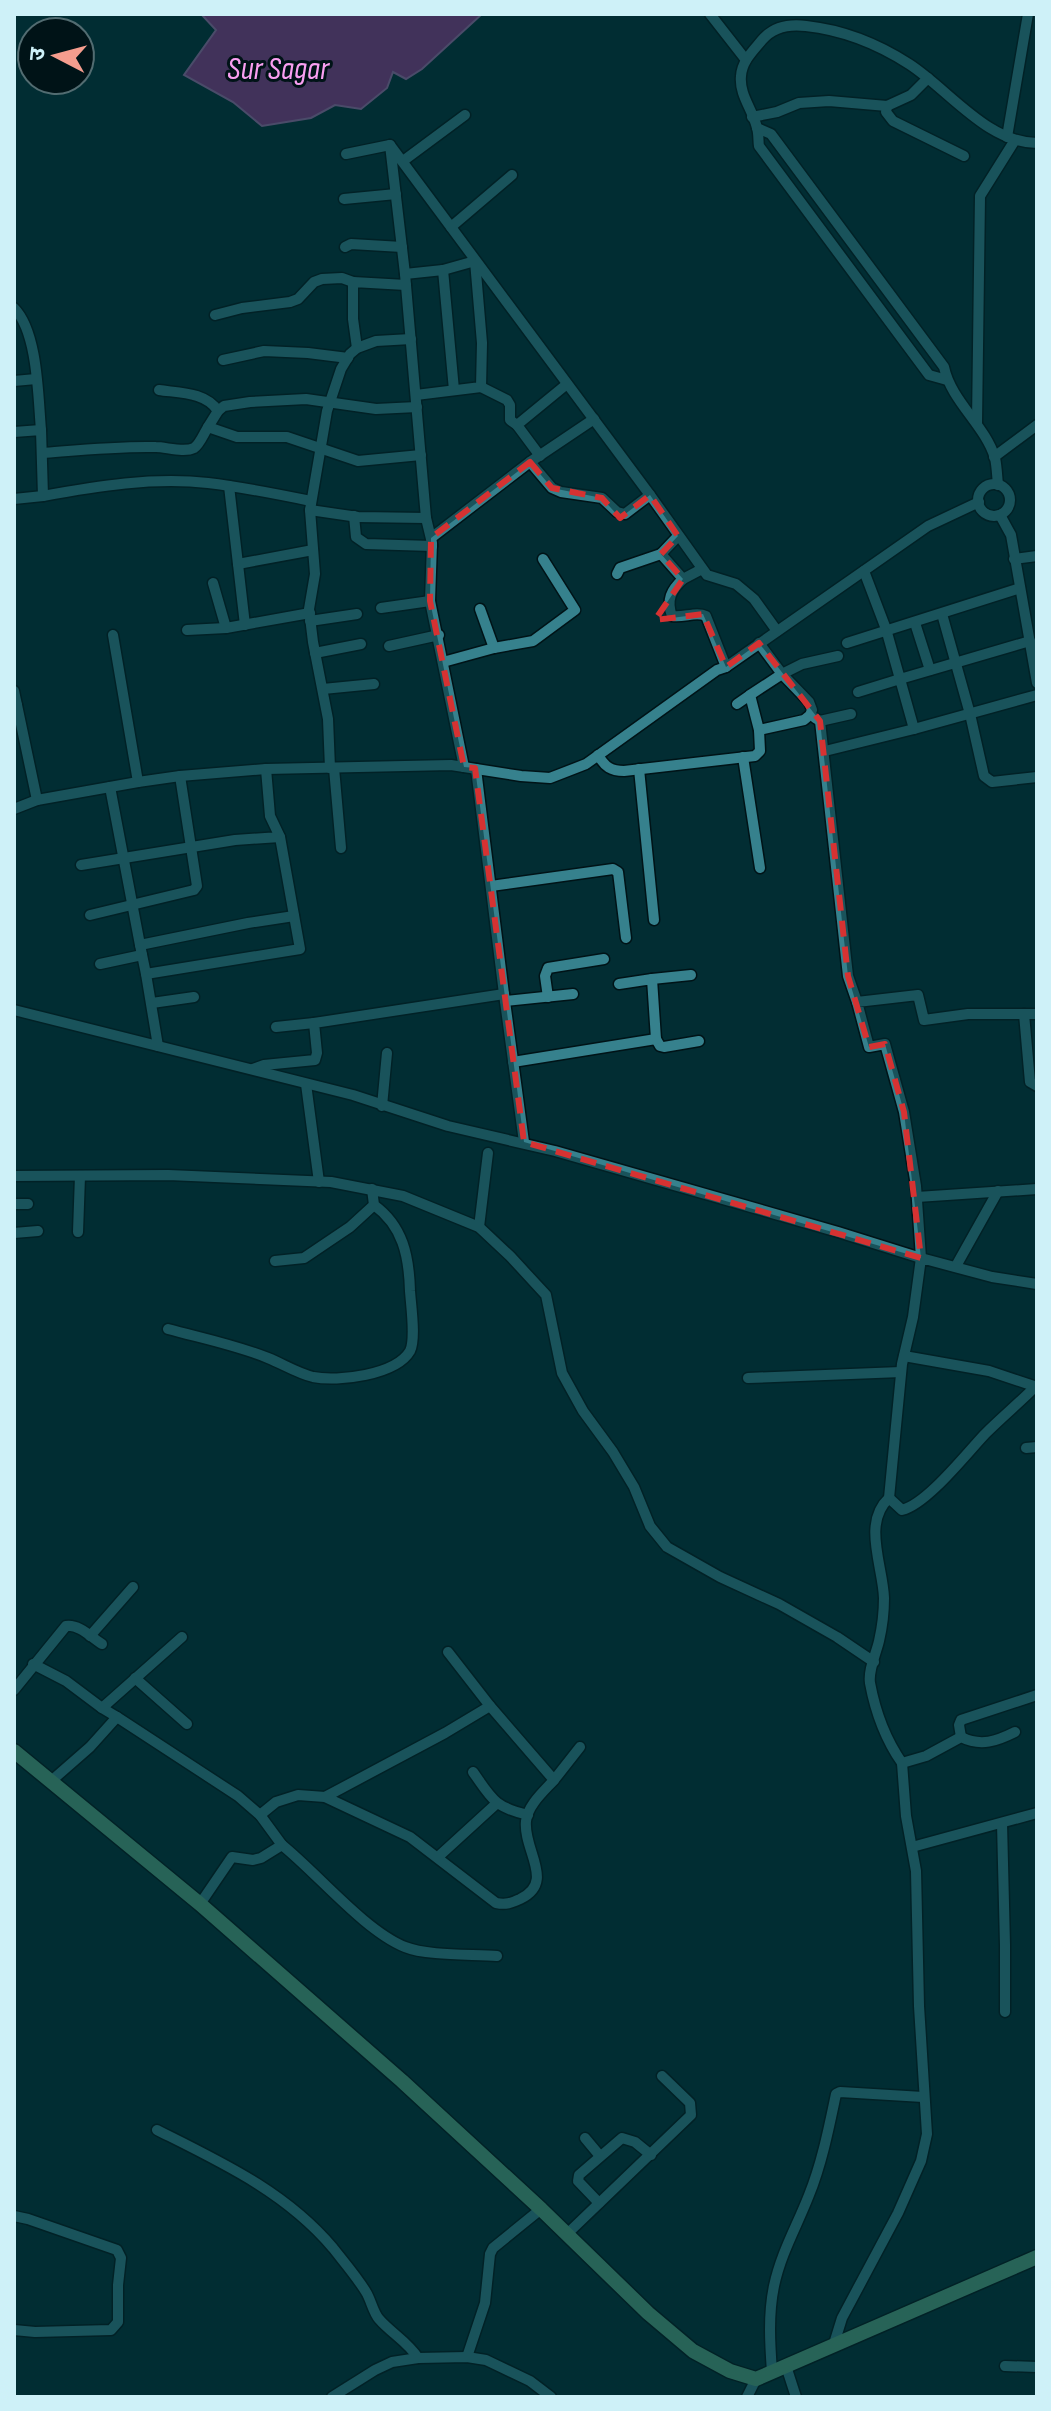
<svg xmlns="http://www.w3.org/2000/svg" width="1051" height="2411" viewBox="0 0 1051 2411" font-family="'Sofia Sans Condensed','Noto Sans Devanagari',sans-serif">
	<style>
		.water { fill: #8f388b; stroke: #a270ac; stroke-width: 2 }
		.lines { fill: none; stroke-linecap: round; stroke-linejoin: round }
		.minor-casing { stroke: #001317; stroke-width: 13 }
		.major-casing { stroke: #001317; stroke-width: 17 }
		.minor { stroke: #36818d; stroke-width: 10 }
		.major { stroke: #56a584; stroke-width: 14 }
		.marked { fill: none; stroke: #d63232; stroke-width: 6; stroke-dasharray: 16 10; stroke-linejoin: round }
		.labels { text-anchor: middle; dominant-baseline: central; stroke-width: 6; stroke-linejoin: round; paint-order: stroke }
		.water-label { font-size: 32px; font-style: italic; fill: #f99ff1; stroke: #001317 }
	</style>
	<rect width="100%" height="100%" fill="#022d33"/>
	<polygon class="water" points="201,14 482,14 422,69 406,79 393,72 387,88 361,109 335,105 311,118 262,126 233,102 184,75 216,30"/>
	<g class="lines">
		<g class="minor-casing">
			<g id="minor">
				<polyline points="710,14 746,60"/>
				<polyline points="887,106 886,112 893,121 964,156"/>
				<polyline points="752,117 777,112 799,103 829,101 887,106 911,95 928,78"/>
				<path d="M757,128l14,6 173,233c7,34 41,58 51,91 2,9 2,18 3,27"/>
				<polyline points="1007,137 1028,14"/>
				<polyline points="346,154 390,145"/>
				<polyline points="403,161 465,115"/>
				<polyline points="344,199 396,194"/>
				<polyline points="451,227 512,175"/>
				<polyline points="345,247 351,244 402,247"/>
				<polyline points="443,270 454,390"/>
				<polyline points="405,274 443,270 475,261 482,343 481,387 416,395"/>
				<path d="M14,308c24,24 24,89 27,122"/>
				<polyline points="215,315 242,308 290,302 298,299 314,282 322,279 342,278 353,282"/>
				<polyline points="357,348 353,319 353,282 406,285"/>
				<polyline points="223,360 264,351 308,353 348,358"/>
				<path d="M947,380l-18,-5 -170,-229c-1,-5 0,-12 -2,-18 -4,-18 -18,-33 -16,-52 1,-15 12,-25 21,-36 11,-13 28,-16 44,-14 37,4 72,18 103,38 39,25 78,79 128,79"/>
				<polyline points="14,381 36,379"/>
				<polyline points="481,387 507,400 510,405 510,420 517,425"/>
				<path d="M159,390c20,3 47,2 59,21"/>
				<polyline points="977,423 980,196 1015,140"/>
				<polyline points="208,427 218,411 224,406 250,402 306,399 376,409 417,407"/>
				<polyline points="14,432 41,430 43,496 14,499"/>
				<path d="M42,453c38,-3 76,-7 114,-6 10,0 28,6 38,1 6,-4 10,-15 14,-21l29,10h50l71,24 63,-6"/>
				<polyline points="540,456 517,425 567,384"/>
				<polyline points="994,457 1037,425"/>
				<polyline points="530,462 552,488 561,492 602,498 617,512 625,514 650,495"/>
				<circle cx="994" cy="500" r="16"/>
				<polyline points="229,486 245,625"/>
				<path d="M43,496c54,-10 110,-19 165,-13 34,4 69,11 103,18"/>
				<polyline points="310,510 358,517 426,518"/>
				<polyline points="1000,515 1011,535 1037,683"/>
				<polyline points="354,516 356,537 366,544 432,546"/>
				<polyline points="678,536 661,554 683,579 702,569"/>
				<polyline points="431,538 530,462 594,419"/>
				<polyline points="1014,559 1037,556"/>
				<polyline points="238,564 313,550"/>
				<polyline points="864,571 886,629 900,679 1030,641"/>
				<polyline points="617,574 620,568 661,554"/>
				<path d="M683,579c-12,11 -17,21 -11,37 12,2 24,-5 34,0l20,51"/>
				<polyline points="213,583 226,628 310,613"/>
				<polyline points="381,608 430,601"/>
				<polyline points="480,609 494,648"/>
				<polyline points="942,614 970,714 984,776 992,782 1037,777"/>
				<polyline points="310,621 357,614"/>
				<polyline points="915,623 930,670"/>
				<polyline points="187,630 226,628"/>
				<polyline points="113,635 138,782"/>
				<polyline points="847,643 1020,588"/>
				<polyline points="389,646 439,635"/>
				<polyline points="315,653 361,644"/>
				<polyline points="443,662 494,648 533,641 575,610 543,559"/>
				<polyline points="323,689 374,684"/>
				<polyline points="14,691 17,705"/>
				<polyline points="858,692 900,679 914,729"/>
				<polyline points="750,695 782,674 802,664 838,656"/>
				<polyline points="737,704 750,695 759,730 804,720 810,715 812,710 809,702 782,674 759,643"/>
				<polyline points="14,706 17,705 37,800"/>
				<polyline points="815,718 820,721 851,714"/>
				<polyline points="820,721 848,976 857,1002"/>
				<polyline points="825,751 914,729 1037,695"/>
				<path d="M598,755c7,12 13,16 26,16l131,-15 5,-5 -1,-21"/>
				<polyline points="743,757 760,868"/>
				<polyline points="464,767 430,601 432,543 426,518 405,274 390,145 650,495 707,575 736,584 754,599 777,631"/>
				<polyline points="330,768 328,719 313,642 309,609 315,574 310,510 327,411 341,369 350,354 357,348 376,341 411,339"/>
				<polyline points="334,768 341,848"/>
				<polyline points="639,769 654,920"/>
				<polyline points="110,787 140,945"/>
				<polyline points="14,809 37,800 138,782 180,776 266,769 451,765 521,776 550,778 586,764 717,670 726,667 928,526 979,502"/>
				<polyline points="81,865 235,840 280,837 270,816 266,769"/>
				<polyline points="491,886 613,869 618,872 626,938"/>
				<polyline points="90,915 194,890 197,886 180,776"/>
				<polyline points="100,964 142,955"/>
				<polyline points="146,974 140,945 248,923 294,916"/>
				<polyline points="652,979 691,975"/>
				<polyline points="504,994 524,1142"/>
				<polyline points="548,997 545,976 548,968 604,959"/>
				<polyline points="505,1001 573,994"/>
				<polyline points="152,1003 194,997"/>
				<polyline points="14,1010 353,1095 448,1126 555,1151 838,1232 921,1258 916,1186 904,1112 885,1044 869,1047 857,1002 918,995 924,1020 968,1014 1024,1014"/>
				<polyline points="1037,1014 1024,1014 1030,1082 1037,1086"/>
				<polyline points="276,1027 314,1023"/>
				<polyline points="656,1039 660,1046 664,1047 699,1041"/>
				<polyline points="158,1046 146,974 300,949 280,837"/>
				<polyline points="513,1062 656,1039 652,979 619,984"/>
				<polyline points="253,1069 264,1065 315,1060 317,1053 314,1023 504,994 476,769"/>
				<polyline points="306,1084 319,1182"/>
				<polyline points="382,1106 387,1053"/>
				<polyline points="14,1176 168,1175 331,1182 403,1196 479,1227 510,1256 546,1295 562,1373 583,1411 613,1452 634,1487 650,1526 667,1547 720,1577 779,1604 837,1637 874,1662"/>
				<polyline points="917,1197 1037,1189"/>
				<polyline points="14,1204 28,1204"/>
				<polyline points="479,1227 488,1153"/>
				<polyline points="78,1232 80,1176"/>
				<polyline points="14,1233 38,1231"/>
				<polyline points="275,1261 304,1258 350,1227 374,1205"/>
				<polyline points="956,1266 998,1191"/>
				<path d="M168,1329c33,9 68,16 100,29 15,6 29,15 45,19 25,5 83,-2 97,-26 6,-12 1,-45 0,-60 -1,-35 -7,-65 -36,-86l-2,-16"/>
				<polyline points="904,1356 989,1371 1037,1387"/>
				<polyline points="748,1378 901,1372"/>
				<polyline points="1026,1448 1037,1447"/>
				<path d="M889,1498l13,12c25,-6 64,-56 83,-76 16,-16 34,-31 50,-47"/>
				<polyline points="90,1636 133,1587"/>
				<polyline points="33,1664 66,1681 102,1708"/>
				<polyline points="135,1678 187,1724"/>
				<path d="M14,1690l52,-64c13,-2 25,11 36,18"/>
				<polyline points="117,1717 102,1708 182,1637"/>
				<path d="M1015,1732c-18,9 -34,15 -54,5l-35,19 -24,7c-16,-23 -27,-53 -32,-80 -2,-13 6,-29 9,-42 3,-13 5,-29 5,-43 -1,-32 -22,-75 5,-100l13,-134 11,-47 8,-59 71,19 45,7"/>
				<polyline points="961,1737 959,1725 961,1720 1037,1695"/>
				<path d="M473,1772c19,27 21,35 55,43"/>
				<polyline points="554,1780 580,1747"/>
				<polyline points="50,1782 90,1747 117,1717 238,1796 260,1815"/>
				<polyline points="325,1797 445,1733 490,1706"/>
				<polyline points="1002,1823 1005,1945 1005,2012"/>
				<path d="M282,1845l-22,-30 16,-13 22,-7 27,2 85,40 86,66c10,2 15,0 24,-4 36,-17 3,-48 6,-78 2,-16 17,-29 28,-41l-64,-74 -42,-54"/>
				<polyline points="912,1847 1037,1813"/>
				<polyline points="438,1857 496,1804"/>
				<path d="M200,1904l32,-47 21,3 8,-2 21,-13c36,29 83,86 123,102 22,9 68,7 92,9"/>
				<path d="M157,2130c64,32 129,62 176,118 11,14 24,29 33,44 5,8 7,20 13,27 12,14 29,23 39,39"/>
				<polyline points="585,2138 600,2156"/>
				<polyline points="599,2203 578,2181 579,2175 622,2138 635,2142 651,2155"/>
				<polyline points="14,2216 28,2219 117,2250 121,2258 118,2285 118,2322 111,2330 35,2332 14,2330"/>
				<polyline points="567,2234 691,2115 690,2103 662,2076"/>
				<polyline points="833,2347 842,2318 898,2213 921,2161 927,2134 919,2006 916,1871 906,1816 902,1763"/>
				<polyline points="467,2357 485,2303 490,2254 493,2248 541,2209"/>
				<polyline points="786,2366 796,2397"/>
				<polyline points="1005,2366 1037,2367"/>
				<path d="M772,2372c-2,-28 -4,-57 2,-86 7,-33 23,-60 35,-91 13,-32 20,-68 27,-101l4,-2 83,5"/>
				<polyline points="332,2397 375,2370 392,2362 418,2358 467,2357 486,2360 530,2381 551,2397"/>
				<polyline points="747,2397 756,2379"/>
			</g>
		</g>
		<g class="major-casing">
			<polyline id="major" points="14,1751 200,1904 402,2081 541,2209 648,2313 693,2351 730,2371 756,2379 1037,2257"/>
		</g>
		<use href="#minor" class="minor"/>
		<use href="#major" class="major"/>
	</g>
	<path d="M0 0H1051V2411H0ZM530,462l22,26 50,10 18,20 30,-23 28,41 -17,18 22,25 -28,41 48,-6 23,53 33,-24 61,78 28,255 21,71 16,-3 19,68 17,146 -397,-116 -49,-374 -11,-1 -34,-166 1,-63z" fill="#022d33" fill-opacity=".55" fill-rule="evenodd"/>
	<path class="marked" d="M530,462l22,26 50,10 18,20 30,-23 28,41 -17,18 22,25 -28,41 48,-6 23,53 33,-24 61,78 28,255 21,71 16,-3 19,68 17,146 -397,-116 -49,-374 -11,-1 -34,-166 1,-63z"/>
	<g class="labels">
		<g class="water-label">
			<text x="278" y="69">Sur Sagar</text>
		</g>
	</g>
	<rect width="1051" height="2411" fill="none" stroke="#cef1f8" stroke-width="32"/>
	<g transform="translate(56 56) rotate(276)"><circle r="38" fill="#001317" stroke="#526c71" stroke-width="2"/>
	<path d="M0-6L14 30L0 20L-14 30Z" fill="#f59d8e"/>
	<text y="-12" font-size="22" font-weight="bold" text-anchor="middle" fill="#cef1f8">उ</text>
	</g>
</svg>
